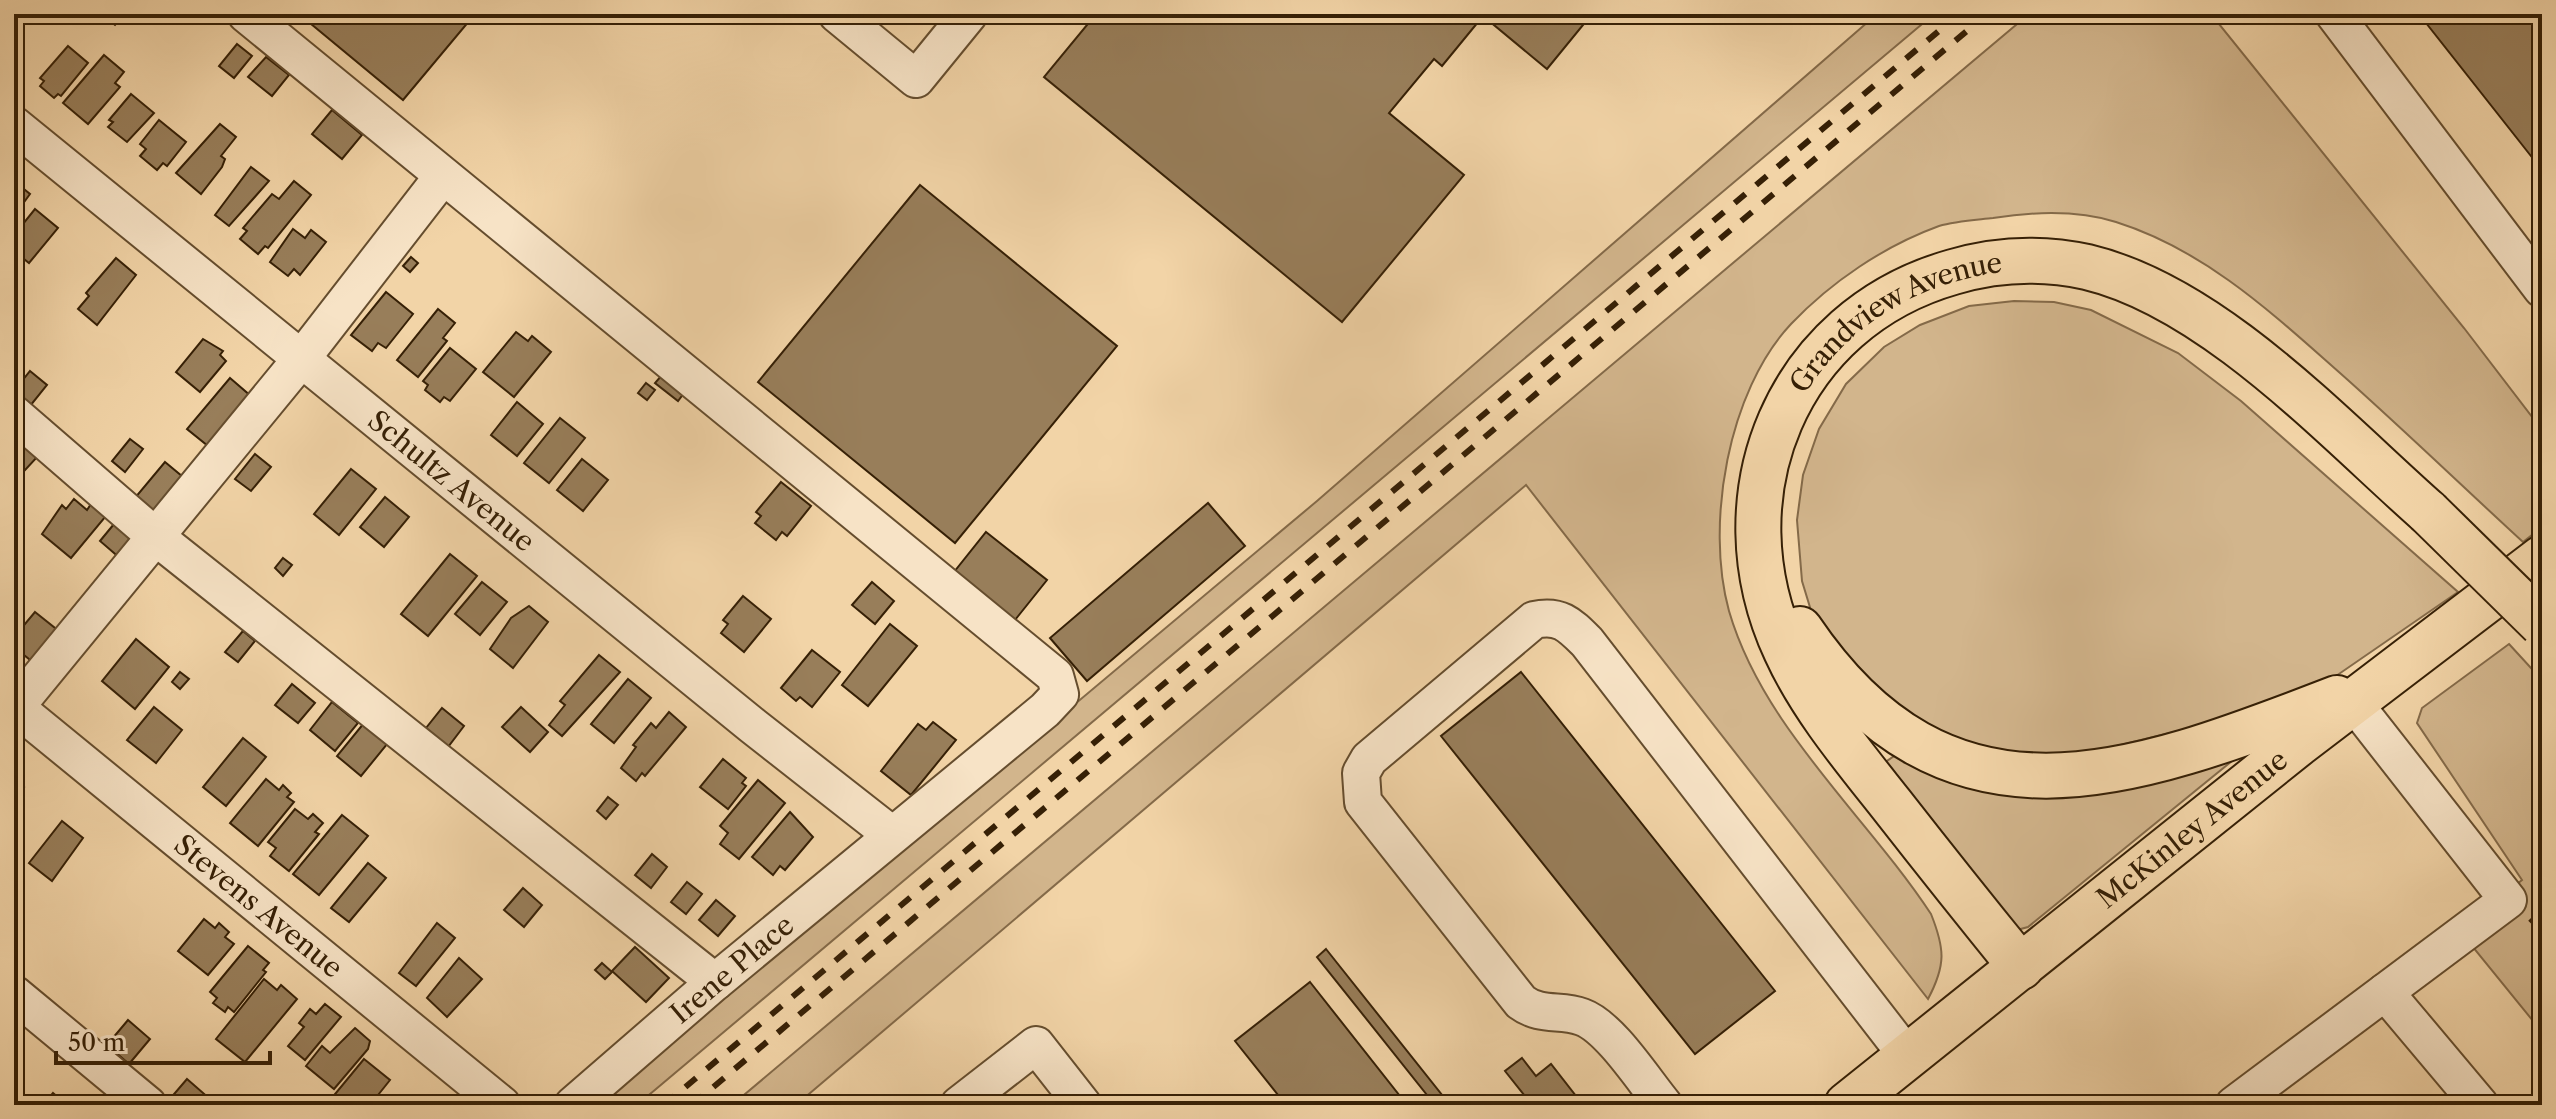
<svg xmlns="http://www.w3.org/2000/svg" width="2556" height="1119" viewBox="0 0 2556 1119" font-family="'Libre Caslon Text',serif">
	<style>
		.green { fill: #d2b58c; stroke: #846a49; stroke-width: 2 }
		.building { fill: #987e5a; stroke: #362006; stroke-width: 2 }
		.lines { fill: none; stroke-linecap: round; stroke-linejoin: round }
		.minor-casing { stroke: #654d2e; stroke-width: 40 }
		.major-casing { stroke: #362006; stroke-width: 48 }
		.path { stroke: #362006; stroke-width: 5; stroke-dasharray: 6 4; stroke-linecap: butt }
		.minor { stroke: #f7e3c6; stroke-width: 36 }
		.major { stroke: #f2d4a7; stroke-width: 44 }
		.rail { stroke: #362006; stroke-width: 6; stroke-dasharray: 14 14; stroke-linecap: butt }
		.major-bridge-casing { stroke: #362006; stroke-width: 48; stroke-linecap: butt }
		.major-bridge { stroke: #f2d4a7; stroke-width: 44 }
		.labels { text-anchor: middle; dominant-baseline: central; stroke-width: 8; stroke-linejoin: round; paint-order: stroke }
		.street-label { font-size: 28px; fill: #362006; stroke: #f7e3c6 }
	</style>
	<rect width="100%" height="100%" fill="#f2d4a7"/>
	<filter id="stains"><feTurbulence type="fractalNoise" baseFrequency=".0025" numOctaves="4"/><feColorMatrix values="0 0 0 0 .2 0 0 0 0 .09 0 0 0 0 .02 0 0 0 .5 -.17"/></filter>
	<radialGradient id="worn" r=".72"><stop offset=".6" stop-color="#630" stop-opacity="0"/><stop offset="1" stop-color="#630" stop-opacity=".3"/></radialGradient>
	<g class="green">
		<polygon points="1877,14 1934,14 637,1105 597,1105 1317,501"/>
		<path d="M2029,14h182l253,314 78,102v97l-19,15c-61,-56 -121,-114 -183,-169 -68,-60 -135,-123 -224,-151 -38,-12 -85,-10 -123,-4 -18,2 -38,3 -54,8 -55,20 -108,56 -148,98 -63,67 -86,200 -62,287 34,117 137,204 202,303 14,35 15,51 -3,85l-402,-514 -730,620h-64z"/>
		<polygon points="2014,301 2054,302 2091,310 2178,353 2241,401 2458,592 2336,676 2277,707 2038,765 1923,738 1816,627 1802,581 1797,520 1803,475 1819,429 1846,384 1884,347 1920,325 1969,306"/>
		<polygon points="2509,644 2542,680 2542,1032 2459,930 2522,880 2417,723 2422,708"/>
		<polygon points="1903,750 1945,770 2227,754 2232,761 2028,927 2013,931 1881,765"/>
	</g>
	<g class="building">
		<polygon points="101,14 125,14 115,25"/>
		<polygon points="299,14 475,14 403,100"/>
		<polygon points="1096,14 1592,14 1547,69 1483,16 1442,66 1434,59 1389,113 1464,175 1342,322 1044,77"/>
		<polygon points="2419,14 2540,14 2542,17 2542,170"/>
		<polygon points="237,44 252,56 234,78 219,66"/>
		<polygon points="68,46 88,63 61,96 58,94 54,98 40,86 44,81 40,78"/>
		<polygon points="104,55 124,72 115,83 120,87 88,124 63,103"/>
		<polygon points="266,57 289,75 272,96 248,77"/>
		<polygon points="131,94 154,113 127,142 108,127 113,122 109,120"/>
		<polygon points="332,110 362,135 342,159 312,134"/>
		<polygon points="159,120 186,142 167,166 163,163 157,170 140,156 146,149 140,144"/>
		<polygon points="220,124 236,137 221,156 225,159 222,167 201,194 176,173"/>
		<polygon points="251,167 269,181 229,226 215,215"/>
		<polygon points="14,181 30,194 14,216"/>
		<polygon points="294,181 311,195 268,248 265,246 258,254 240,239 247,231 243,228 272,194 279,199"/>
		<polygon points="920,185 1117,346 955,543 758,382"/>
		<polygon points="35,209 58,228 29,263 14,251 14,235"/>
		<polygon points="293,229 305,238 311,230 326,242 300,275 294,269 288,276 270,262"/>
		<polygon points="411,257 418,263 410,272 403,266"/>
		<polygon points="116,258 136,275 97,325 78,309 89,296 86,293"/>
		<polygon points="386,292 413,314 386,348 378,343 372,351 351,335"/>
		<polygon points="438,309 455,323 443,338 447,341 418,377 397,360"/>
		<polygon points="516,332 528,341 532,336 551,352 514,397 483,372"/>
		<polygon points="203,339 223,351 220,355 226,361 200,392 176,372"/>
		<polygon points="450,348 476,369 450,401 444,397 440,402 425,390 428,385 423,381"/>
		<polygon points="30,371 47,385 26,411 14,401 14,391"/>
		<polygon points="662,375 684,393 678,401 655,383"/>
		<polygon points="230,378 252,397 213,450 187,429"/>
		<polygon points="646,383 655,390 647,400 638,393"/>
		<polygon points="517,402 543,424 517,456 491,435"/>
		<polygon points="560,418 585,438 549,483 524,463"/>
		<polygon points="14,438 39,455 14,482"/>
		<polygon points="130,439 143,449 125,472 112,461"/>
		<polygon points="255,454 271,467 251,491 235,479"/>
		<polygon points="582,459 608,480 583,511 557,490"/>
		<polygon points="165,462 189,482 159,518 134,499"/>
		<polygon points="351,469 376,489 339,535 314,514"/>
		<polygon points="781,482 811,506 787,536 782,532 776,540 755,523 761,516 756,512"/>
		<polygon points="385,497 409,517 384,547 360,527"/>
		<polygon points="74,499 87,510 91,504 106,516 71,558 42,534 62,505 66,509"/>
		<polygon points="1208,503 1245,546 1087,681 1050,638"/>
		<polygon points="114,524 135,541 121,559 100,541"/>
		<polygon points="986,532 1047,580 1011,625 950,577"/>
		<polygon points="450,554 477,576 428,636 401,614"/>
		<polygon points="283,558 292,565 283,576 275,568"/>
		<polygon points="482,582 507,602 480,635 455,614"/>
		<polygon points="872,582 894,601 875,624 852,605"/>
		<polygon points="743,596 771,619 744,652 721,633 728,624 723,620"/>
		<polygon points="529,606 548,622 513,668 490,649 511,618"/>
		<polygon points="35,612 60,632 34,663 14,647 14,637"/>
		<polygon points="890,624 917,646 868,706 842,685"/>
		<polygon points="243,631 255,641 238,662 225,652"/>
		<polygon points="136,639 169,667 135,709 102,681"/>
		<polygon points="812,650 840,672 812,707 800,697 796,701 781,688"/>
		<polygon points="599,655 620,672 562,736 549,725 565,705 560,701"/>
		<polygon points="180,672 189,679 180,689 172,682"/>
		<polygon points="1521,672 1775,991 1695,1054 1441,736"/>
		<polygon points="628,679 651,698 614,743 591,724"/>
		<polygon points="292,684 315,703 298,723 275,705"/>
		<polygon points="332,702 358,723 335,751 310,730"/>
		<polygon points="154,707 182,730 156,763 127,740"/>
		<polygon points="521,707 548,732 530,752 502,727"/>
		<polygon points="442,708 464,726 448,747 426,728"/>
		<polygon points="669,712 686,727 645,776 642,773 636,781 621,768 636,747 633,745 651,723 656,728"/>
		<polygon points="933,722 956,740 911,795 881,771 918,724 926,730"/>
		<polygon points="364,723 388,743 361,776 337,756"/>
		<polygon points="243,738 266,757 226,806 203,787"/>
		<polygon points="723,759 746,778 742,783 746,786 728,809 700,787"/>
		<polygon points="14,778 24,787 14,799"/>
		<polygon points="266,779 279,790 283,785 291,793 287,797 294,802 258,846 230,823"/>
		<polygon points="758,780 785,803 739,859 720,844 728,833 720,826"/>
		<polygon points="608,797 618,805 606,819 597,811"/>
		<polygon points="295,809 308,819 313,814 323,823 315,832 319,834 289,871 270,856 276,848 268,842"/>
		<polygon points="790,812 813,837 785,870 780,866 773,875 752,857"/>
		<polygon points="342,815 368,836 319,895 293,874"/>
		<polygon points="62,821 83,838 52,881 29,863"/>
		<polygon points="652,854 667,867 651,888 635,875"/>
		<polygon points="368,863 386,878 349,922 331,908"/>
		<polygon points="687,882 702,894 686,914 671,902"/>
		<polygon points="523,888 542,905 524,927 504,910"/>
		<polygon points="716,900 735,916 718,936 699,920"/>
		<polygon points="204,919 215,928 219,923 229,932 225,937 234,944 208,975 178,951"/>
		<polygon points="437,923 455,938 416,986 399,973"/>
		<polygon points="248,946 269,963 263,970 266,972 234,1012 228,1007 225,1012 213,1003 217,998 210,992"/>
		<polygon points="635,947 669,978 646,1002 612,971"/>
		<polygon points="1326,949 1450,1105 1435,1105 1317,957"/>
		<polygon points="459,958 482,979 447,1017 427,998"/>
		<polygon points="602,963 612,972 605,979 595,970"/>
		<polygon points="264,979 277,990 281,985 297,999 245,1062 216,1039"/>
		<polygon points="1310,982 1407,1105 1286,1105 1235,1041"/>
		<polygon points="325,1004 341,1017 305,1060 288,1046 304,1027 299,1023 310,1009 316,1014"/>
		<polygon points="128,1020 150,1039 129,1064 107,1045"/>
		<polygon points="355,1028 370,1041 368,1049 334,1089 306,1066 322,1046 330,1053"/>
		<polygon points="1522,1058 1536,1076 1551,1064 1583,1105 1532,1105 1505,1071"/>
		<polygon points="364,1059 390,1080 370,1105 326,1105"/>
		<polygon points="187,1079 210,1099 205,1105 174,1105 169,1100"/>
		<polygon points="53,1093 67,1105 43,1105"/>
	</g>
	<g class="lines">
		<g class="minor-casing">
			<g id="minor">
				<polyline points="246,14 1055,676 1060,694 1045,710 715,982 573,1105"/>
				<polyline points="837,14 916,79 969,14"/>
				<polyline points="2334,14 2542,289"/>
				<path id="s1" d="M14,125l739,601 139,109"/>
				<polyline points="14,414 156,537 715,982"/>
				<path id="s2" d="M14,706l488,399"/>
				<polyline points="14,709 302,358 443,176"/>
				<polyline points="2385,992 2480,1105"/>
				<polyline points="14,994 148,1105"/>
				<polyline points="959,1105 1036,1045 1083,1105"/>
				<path d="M1664,1105c-20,-24 -54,-78 -82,-88 -22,-8 -41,0 -61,-15l-158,-200 -2,-29 8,-14 165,-139c26,-6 36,5 53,22l321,415"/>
				<polyline points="2234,1105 2508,900 2353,702"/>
			</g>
		</g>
		<g class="major-casing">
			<g id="major">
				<path d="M1800,629c148,219 330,149 537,69"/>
				<path id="s3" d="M2021,967c-44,-54 -87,-108 -130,-163 -38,-48 -80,-98 -105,-153 -72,-155 1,-332 167,-379 44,-13 88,-15 134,-5 126,30 246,161 341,245"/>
				<path id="s4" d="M1847,1105l451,-361 244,-186"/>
			</g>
		</g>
		<polyline class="path" points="2530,919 2542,931"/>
		<use href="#minor" class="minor"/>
		<use href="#major" class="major"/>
		<g class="rail">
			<polyline points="664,1105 1959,14"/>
			<polyline points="692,1105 1987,14"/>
		</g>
		<g class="major-bridge-casing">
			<polyline id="major-bridge" points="2428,512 2542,624"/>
		</g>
		<use href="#major-bridge" class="major-bridge"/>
	</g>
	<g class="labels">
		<g class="street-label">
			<text stroke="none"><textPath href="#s3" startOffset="792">Grandview Avenue</textPath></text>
			<text stroke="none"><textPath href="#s1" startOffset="564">Schultz Avenue</textPath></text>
			<text stroke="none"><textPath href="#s4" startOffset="442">McKinley Avenue</textPath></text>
			<text stroke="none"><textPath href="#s2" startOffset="316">Stevens Avenue</textPath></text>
			<text transform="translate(732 969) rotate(-40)">Irene Place</text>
		</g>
	</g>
	<rect width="2556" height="1119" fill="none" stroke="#f2d4a7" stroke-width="48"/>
	<rect x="16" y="16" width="2524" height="1087" fill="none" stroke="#362006" stroke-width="4"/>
	<rect x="24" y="24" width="2508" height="1071" fill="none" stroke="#362006" stroke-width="2"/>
	<path d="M56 1051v12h214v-12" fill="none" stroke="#362006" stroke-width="4"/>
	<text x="68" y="1051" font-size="24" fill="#362006" stroke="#f7e3c6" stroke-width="6" paint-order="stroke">50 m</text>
	<rect width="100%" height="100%" filter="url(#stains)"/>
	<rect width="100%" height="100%" fill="url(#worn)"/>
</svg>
